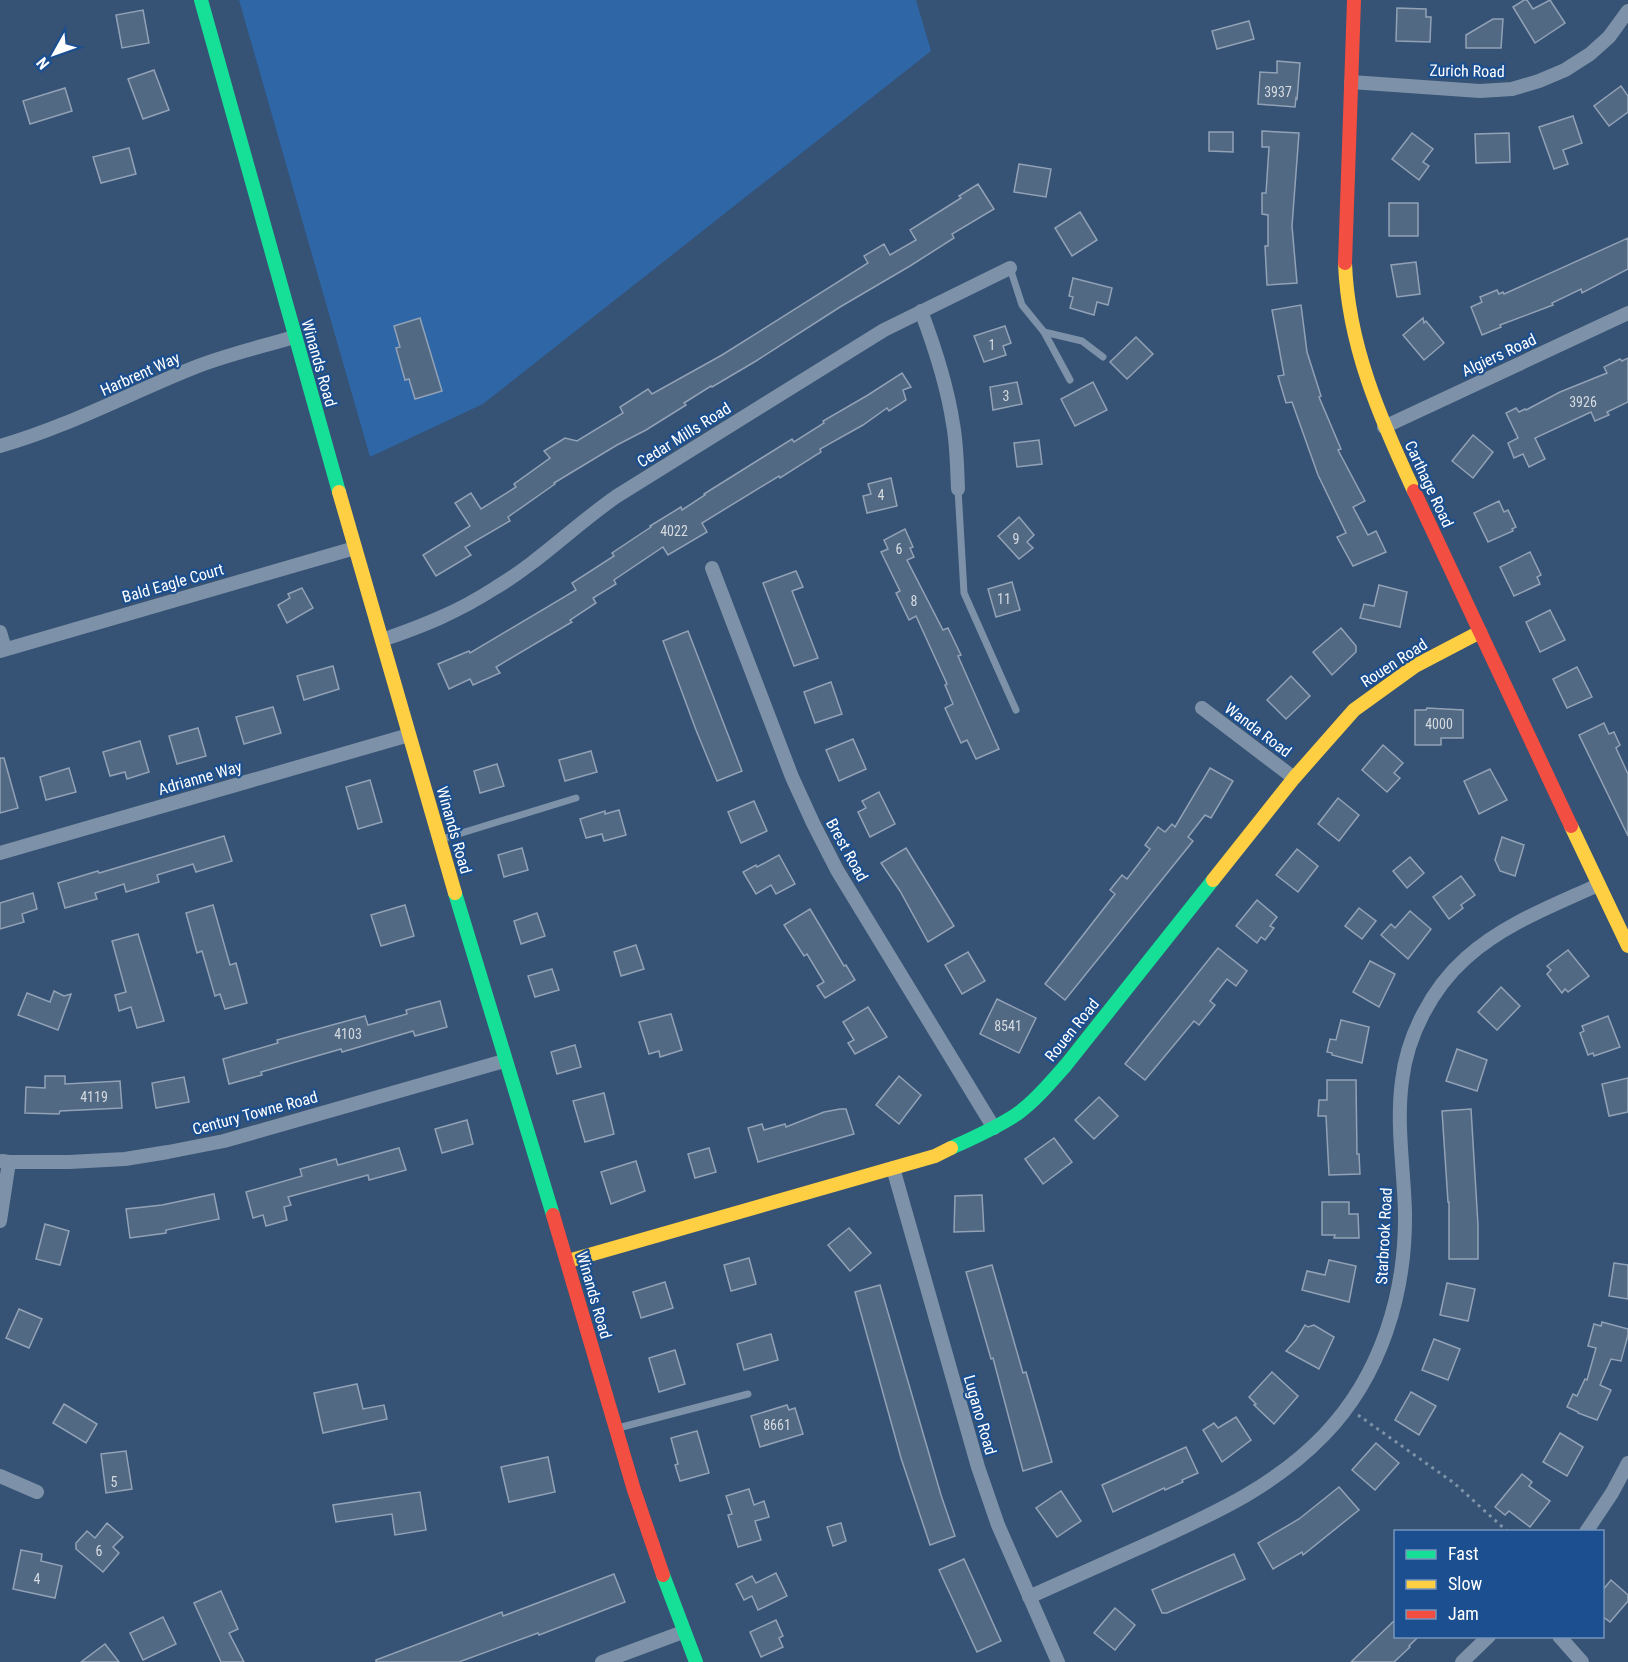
<svg xmlns="http://www.w3.org/2000/svg" width="1628" height="1662" viewBox="0 0 1628 1662" font-family="'Roboto Condensed',sans-serif">
	<style>
		.green { fill: #2f66a5 }
		.building { fill: #526984; stroke: #92a2b6; stroke-width: 1.5 }
		.lines { fill: none; stroke-linecap: round; stroke-linejoin: round }
		.path { stroke: #7d92a8; stroke-width: 3; stroke-dasharray: 3 4.5; stroke-linecap: butt }
		.lane { stroke: #7d92a8; stroke-width: 7 }
		.street { stroke: #7d92a8; stroke-width: 14 }
		.fast { stroke: #16e098; stroke-width: 14 }
		.slow { stroke: #ffcf43; stroke-width: 14 }
		.jam { stroke: #f24e42; stroke-width: 14 }
		.labels { text-anchor: middle; dominant-baseline: central; stroke-width: 4.5; stroke-linejoin: round; paint-order: stroke }
		.number-label { font-size: 14px; fill: #d4dae0 }
		.street-label { font-size: 16px; fill: #fff; stroke: #1b4f8f }
	</style>
	<rect width="100%" height="100%" fill="#365274"/>
	<polygon class="green" points="239,0 916,0 931,51 483,404 370,457"/>
	<g class="building">
		<polygon points="1524,0 1527,0 1533,9 1550,0 1565,23 1535,43 1513,7"/>
		<polygon points="1397,8 1426,9 1426,17 1431,17 1430,42 1396,41"/>
		<polygon points="143,10 149,43 122,48 116,15"/>
		<polygon points="1493,19 1503,19 1501,48 1466,48 1466,35"/>
		<polygon points="1249,21 1254,39 1217,49 1212,31"/>
		<polygon points="1277,61 1300,63 1297,99 1296,98 1295,107 1258,104 1260,72 1277,73"/>
		<polygon points="154,70 169,110 143,119 128,79"/>
		<polygon points="1621,86 1628,96 1628,112 1609,126 1594,106"/>
		<polygon points="65,88 72,111 30,124 23,101"/>
		<polygon points="1573,116 1582,143 1563,150 1568,164 1554,169 1539,127"/>
		<polygon points="1262,131 1299,133 1292,226 1297,283 1267,285 1265,246 1268,246 1268,215 1262,214 1262,193 1266,193 1269,147 1262,147"/>
		<polygon points="1209,132 1233,132 1233,152 1209,151"/>
		<polygon points="1412,133 1433,149 1423,162 1429,166 1419,180 1392,159"/>
		<polygon points="1509,133 1510,162 1476,163 1475,134"/>
		<polygon points="129,148 136,174 101,183 93,157"/>
		<polygon points="1019,164 1051,169 1046,197 1014,192"/>
		<polygon points="978,184 994,209 952,234 954,238 910,266 840,307 756,361 712,387 711,386 684,403 686,405 646,430 617,445 554,483 555,484 508,517 510,521 465,547 471,555 436,576 423,555 470,526 455,503 471,493 481,509 516,487 514,484 550,458 544,451 565,438 577,441 623,413 620,407 648,389 652,394 722,355 868,263 864,256 884,244 890,255 916,240 910,230 961,198 959,196"/>
		<rect x="1389" y="203" width="29" height="33"/>
		<polygon points="1080,212 1097,240 1072,256 1055,228"/>
		<polygon points="1628,238 1628,269 1582,293 1581,289 1552,303 1553,305 1500,325 1501,327 1482,335 1471,307 1482,302 1480,297 1497,290 1499,294 1503,292 1504,294"/>
		<polygon points="1416,262 1420,294 1397,297 1391,265"/>
		<polygon points="1073,278 1112,288 1108,305 1097,302 1094,315 1070,308 1073,297 1069,296"/>
		<polygon points="1301,305 1307,352 1321,396 1319,397 1341,449 1338,450 1365,501 1353,507 1368,535 1376,531 1386,552 1353,566 1337,537 1346,533 1318,475 1292,402 1286,403 1278,376 1284,375 1272,310"/>
		<polygon points="420,318 442,391 415,399 409,379 405,380 396,348 400,347 394,326"/>
		<polygon points="1423,318 1424,323 1426,321 1444,343 1424,360 1403,335"/>
		<polygon points="1005,326 1011,343 1003,346 1006,355 984,362 974,336"/>
		<polygon points="1136,337 1153,354 1127,379 1110,362"/>
		<polygon points="1628,358 1628,402 1607,412 1609,415 1595,421 1591,412 1535,438 1545,459 1529,467 1523,454 1514,458 1508,443 1518,438 1506,413 1516,408 1519,412 1525,409 1526,410 1560,392 1607,373 1604,367 1620,359 1622,361"/>
		<polygon points="902,373 911,387 903,390 906,400 889,411 887,408 863,425 820,449 821,452 780,478 779,476 702,523 707,532 668,555 663,547 614,580 616,584 593,598 596,603 570,620 572,622 496,667 500,673 473,685 470,679 449,689 438,664 469,651 470,653 576,590 572,583 614,556 612,553 651,527 650,526 681,507 682,510 705,495 704,494 792,439 794,442 824,423 823,421 868,395"/>
		<polygon points="1017,382 1022,404 993,410 990,387"/>
		<polygon points="1093,382 1107,410 1075,426 1061,399"/>
		<polygon points="1473,435 1493,452 1473,478 1452,461"/>
		<polygon points="1039,440 1042,464 1017,467 1014,443"/>
		<polygon points="891,478 897,506 867,513 863,496 871,494 868,484"/>
		<polygon points="1499,501 1504,512 1508,510 1516,527 1512,529 1513,531 1488,542 1474,513"/>
		<polygon points="1019,517 1034,535 1027,542 1033,548 1019,559 998,536"/>
		<polygon points="905,529 913,547 910,548 914,557 907,560 943,630 948,628 961,655 958,656 999,749 976,759 967,740 961,743 945,708 953,704 945,685 947,684 916,616 909,620 896,593 900,591 881,552 888,549 884,540"/>
		<polygon points="1530,552 1541,575 1537,577 1540,584 1514,596 1500,567"/>
		<polygon points="796,571 803,587 792,591 818,658 794,666 763,583"/>
		<polygon points="1012,582 1020,610 996,617 988,589"/>
		<polygon points="1379,585 1407,592 1400,627 1360,618 1364,604 1374,606"/>
		<polygon points="302,588 313,608 287,623 278,605 290,598 288,594"/>
		<polygon points="1550,610 1565,640 1540,652 1526,622"/>
		<polygon points="1341,628 1356,646 1356,652 1332,675 1313,652"/>
		<polygon points="688,631 742,771 717,781 696,730 663,641"/>
		<polygon points="333,666 339,689 304,700 297,676"/>
		<polygon points="1577,667 1592,697 1567,708 1553,679"/>
		<polygon points="1291,676 1310,696 1286,719 1267,700"/>
		<polygon points="831,682 842,714 815,723 804,692"/>
		<polygon points="273,707 281,733 244,744 236,717"/>
		<polygon points="1427,708 1463,710 1463,738 1441,738 1441,745 1415,745 1415,710 1426,710"/>
		<polygon points="1604,723 1609,734 1614,732 1620,745 1616,748 1628,774 1628,836 1579,735"/>
		<polygon points="198,728 206,756 177,764 169,736"/>
		<polygon points="853,739 866,769 839,781 826,750"/>
		<polygon points="140,741 149,772 127,779 125,772 110,776 103,752"/>
		<polygon points="1383,745 1403,763 1394,773 1400,778 1387,792 1362,770"/>
		<polygon points="591,751 597,772 565,781 559,760"/>
		<polygon points="0,758 4,758 18,808 0,813"/>
		<polygon points="497,764 504,786 480,793 474,771"/>
		<polygon points="69,768 76,792 46,800 40,777"/>
		<polygon points="1210,768 1233,781 1211,818 1205,815 1188,837 1193,841 1065,1000 1045,984 1115,894 1110,890 1122,875 1127,879 1150,849 1145,845 1158,827 1165,832 1172,824 1175,827"/>
		<polygon points="1490,769 1507,800 1479,814 1464,781"/>
		<polygon points="370,780 382,822 358,829 346,787"/>
		<polygon points="879,792 895,824 870,837 858,812 866,808 862,801"/>
		<polygon points="1338,798 1359,815 1339,841 1318,824"/>
		<polygon points="754,801 767,831 741,843 728,812"/>
		<polygon points="619,810 626,835 604,841 602,834 586,838 580,819 605,811 605,814"/>
		<polygon points="224,836 232,861 196,872 193,864 157,875 159,882 126,892 124,884 95,893 97,899 65,908 58,883 98,871 99,873"/>
		<polygon points="1502,837 1524,845 1515,876 1500,871 1495,860"/>
		<polygon points="522,848 528,870 504,877 498,855"/>
		<polygon points="906,848 954,926 928,942 900,891 881,863"/>
		<polygon points="1297,849 1318,866 1298,892 1276,875"/>
		<polygon points="779,855 795,884 776,894 771,885 756,894 743,872 756,865 757,867"/>
		<polygon points="1410,857 1424,873 1407,888 1393,871"/>
		<polygon points="1461,876 1475,895 1461,905 1463,908 1449,919 1433,897"/>
		<polygon points="33,893 37,909 22,914 24,922 0,929 0,903"/>
		<polygon points="1257,900 1277,917 1270,926 1274,928 1265,940 1261,937 1257,943 1236,926"/>
		<polygon points="213,905 230,965 236,963 247,1003 225,1009 220,994 215,996 202,951 197,953 186,913"/>
		<polygon points="405,905 414,936 381,946 371,915"/>
		<polygon points="1359,908 1376,921 1362,939 1345,926"/>
		<polygon points="810,909 844,966 846,965 855,980 825,998 817,986 824,982 807,954 804,956 784,925"/>
		<polygon points="1410,911 1431,929 1408,959 1381,935 1391,924 1395,928"/>
		<polygon points="537,913 545,936 521,944 514,921"/>
		<polygon points="138,934 164,1021 137,1028 131,1007 119,1011 115,995 126,992 112,941"/>
		<polygon points="636,945 644,969 621,976 614,952"/>
		<polygon points="1218,948 1247,971 1236,986 1227,979 1210,1001 1215,1005 1199,1025 1194,1021 1145,1080 1125,1064"/>
		<polygon points="1568,950 1589,976 1568,992 1565,989 1562,993 1547,974 1551,970 1547,966"/>
		<polygon points="968,952 985,981 962,994 945,965"/>
		<polygon points="1370,961 1395,974 1379,1007 1353,992"/>
		<polygon points="552,969 559,990 535,997 528,976"/>
		<polygon points="1501,987 1520,1006 1497,1030 1478,1012"/>
		<polygon points="54,991 64,996 71,994 58,1030 18,1015 27,993 50,1002"/>
		<polygon points="997,999 1036,1018 1019,1053 980,1034"/>
		<polygon points="440,1001 447,1027 415,1036 413,1031 342,1052 341,1049 261,1072 262,1075 229,1084 223,1059 278,1043 277,1040 365,1016 368,1025 407,1014 406,1010"/>
		<polygon points="868,1007 887,1037 855,1054 848,1043 854,1040 843,1022"/>
		<polygon points="671,1014 682,1050 660,1057 659,1051 649,1054 639,1022"/>
		<polygon points="1608,1016 1620,1047 1594,1056 1593,1053 1588,1055 1580,1033 1584,1031 1582,1026"/>
		<polygon points="1341,1020 1369,1027 1362,1063 1332,1055 1332,1053 1327,1052 1330,1039 1336,1040"/>
		<polygon points="575,1045 581,1067 557,1074 551,1052"/>
		<polygon points="1457,1049 1487,1060 1477,1091 1446,1081"/>
		<polygon points="45,1076 65,1076 65,1084 120,1081 122,1108 60,1111 59,1114 25,1113 26,1087 45,1088"/>
		<polygon points="899,1076 921,1095 899,1124 876,1105"/>
		<polygon points="184,1077 189,1102 156,1108 152,1083"/>
		<polygon points="1628,1078 1628,1112 1609,1116 1602,1084"/>
		<polygon points="1327,1080 1356,1080 1357,1154 1359,1154 1360,1174 1329,1175 1326,1116 1318,1116 1319,1100 1327,1100"/>
		<polygon points="604,1093 614,1134 585,1142 573,1101"/>
		<polygon points="1099,1097 1118,1116 1094,1139 1075,1120"/>
		<polygon points="840,1109 846,1109 854,1134 758,1162 748,1128 762,1124 764,1130 785,1124 786,1127 824,1112"/>
		<polygon points="1471,1109 1478,1225 1478,1259 1449,1259 1449,1202 1448,1202 1442,1111"/>
		<polygon points="467,1120 473,1144 442,1153 435,1129"/>
		<polygon points="1054,1138 1072,1162 1043,1184 1025,1159"/>
		<polygon points="399,1148 406,1170 369,1180 368,1175 288,1197 291,1205 284,1207 287,1220 266,1226 263,1215 253,1218 246,1192 302,1176 300,1169 336,1159 338,1165"/>
		<polygon points="709,1148 716,1172 695,1178 688,1154"/>
		<polygon points="636,1161 645,1191 611,1204 601,1172"/>
		<polygon points="214,1194 219,1219 166,1230 166,1233 130,1238 126,1209 162,1205"/>
		<polygon points="982,1195 984,1231 954,1232 955,1196"/>
		<polygon points="1322,1202 1349,1202 1349,1214 1358,1214 1359,1238 1334,1238 1335,1235 1322,1235"/>
		<polygon points="45,1224 69,1231 60,1265 36,1259"/>
		<polygon points="849,1228 871,1253 850,1271 828,1245"/>
		<polygon points="749,1258 756,1284 731,1291 724,1265"/>
		<polygon points="1329,1260 1356,1266 1349,1302 1302,1290 1307,1271 1325,1275"/>
		<polygon points="1614,1263 1628,1265 1628,1299 1609,1296"/>
		<polygon points="992,1265 1023,1373 1026,1372 1052,1462 1023,1471 993,1358 991,1359 966,1272"/>
		<polygon points="665,1282 673,1308 641,1318 633,1292"/>
		<polygon points="1447,1283 1475,1289 1468,1321 1440,1315"/>
		<polygon points="880,1285 941,1495 955,1536 930,1545 901,1458 855,1292"/>
		<polygon points="19,1309 42,1319 29,1348 6,1338"/>
		<polygon points="1602,1322 1628,1329 1628,1335 1621,1361 1611,1359 1600,1385 1611,1390 1597,1420 1578,1413 1578,1412 1567,1407 1573,1394 1577,1396 1585,1379 1587,1380 1596,1348 1588,1346 1594,1324 1601,1326"/>
		<polygon points="1305,1325 1308,1327 1314,1325 1334,1337 1319,1369 1286,1351 1296,1340"/>
		<polygon points="771,1334 778,1360 744,1370 737,1344"/>
		<polygon points="1434,1339 1460,1349 1448,1380 1422,1370"/>
		<polygon points="675,1350 685,1384 659,1392 649,1358"/>
		<polygon points="1272,1372 1298,1396 1274,1424 1254,1405 1256,1404 1249,1397"/>
		<polygon points="357,1384 363,1409 384,1405 387,1419 323,1433 314,1393"/>
		<polygon points="1411,1392 1436,1406 1419,1435 1395,1420"/>
		<polygon points="64,1404 97,1424 86,1443 53,1423"/>
		<polygon points="787,1405 789,1410 795,1408 803,1434 760,1447 751,1416"/>
		<polygon points="1236,1417 1251,1440 1222,1462 1203,1430 1214,1423 1218,1428"/>
		<polygon points="697,1431 709,1473 680,1481 675,1465 678,1464 671,1438"/>
		<polygon points="1560,1433 1583,1447 1567,1476 1543,1462"/>
		<polygon points="1376,1443 1399,1463 1375,1490 1352,1470"/>
		<polygon points="1186,1447 1198,1473 1182,1480 1183,1482 1165,1490 1164,1488 1113,1512 1102,1485"/>
		<polygon points="126,1451 132,1489 106,1493 101,1454"/>
		<polygon points="548,1457 555,1492 509,1502 501,1467"/>
		<polygon points="1522,1474 1532,1482 1529,1486 1550,1501 1530,1527 1509,1511 1505,1515 1495,1507"/>
		<polygon points="1339,1487 1359,1510 1303,1555 1302,1552 1273,1569 1258,1543 1299,1519"/>
		<polygon points="749,1489 754,1505 764,1501 769,1517 755,1521 761,1540 738,1547 728,1515 732,1514 726,1496"/>
		<polygon points="1061,1491 1081,1521 1057,1537 1036,1508"/>
		<polygon points="420,1492 426,1530 395,1535 392,1514 336,1522 333,1505"/>
		<polygon points="107,1523 123,1537 113,1547 119,1553 103,1572 76,1549 76,1543 87,1531 95,1538"/>
		<polygon points="841,1523 846,1541 833,1546 827,1527"/>
		<polygon points="21,1550 42,1554 41,1561 62,1566 55,1598 13,1589"/>
		<polygon points="1234,1554 1245,1579 1167,1613 1162,1613 1152,1590"/>
		<polygon points="964,1559 1001,1641 977,1652 939,1570"/>
		<polygon points="776,1573 787,1596 758,1610 752,1596 744,1600 736,1584 752,1576 756,1583"/>
		<polygon points="614,1574 625,1602 539,1635 538,1633 459,1662 376,1662 376,1660 502,1612 503,1616"/>
		<polygon points="1611,1580 1628,1595 1628,1601 1610,1622 1602,1616 1602,1591"/>
		<polygon points="221,1591 238,1629 229,1633 244,1662 221,1662 194,1603"/>
		<polygon points="1115,1608 1135,1625 1115,1650 1094,1633"/>
		<polygon points="163,1617 176,1644 143,1660 130,1633"/>
		<polygon points="776,1620 783,1636 779,1638 783,1647 761,1657 750,1632"/>
		<polygon points="1395,1620 1395,1636 1419,1636 1409,1646 1410,1647 1394,1662 1351,1662"/>
		<polygon points="105,1644 119,1662 81,1662"/>
	</g>
	<g class="lines">
		<polyline class="path" points="1358,1415 1454,1483 1508,1532"/>
		<g class="lane">
			<polyline points="1010,268 1022,305 1044,332 1082,341 1103,357"/>
			<polyline points="1044,332 1070,380"/>
			<polyline points="958,489 964,593 1016,710"/>
			<polyline points="442,839 576,798"/>
			<polyline points="618,1428 748,1394"/>
		</g>
		<g class="street">
			<polyline points="1351,82 1480,91 1512,89 1539,81 1565,70 1590,54 1609,37 1628,11"/>
			<path d="M921,311c14,37 26,73 32,113 4,21 4,44 5,65"/>
			<polyline points="1384,427 1628,313"/>
			<path d="M0,446c67,-19 128,-52 193,-78 32,-13 68,-21 101,-31"/>
			<polyline points="712,568 792,777 813,823 837,870 994,1128"/>
			<polyline points="0,632 5,649"/>
			<path d="M382,640c41,-14 76,-28 113,-52 44,-26 80,-63 122,-92l267,-166 126,-62"/>
			<polyline points="0,651 355,548"/>
			<polyline points="1202,708 1294,778"/>
			<polyline points="0,853 409,735"/>
			<polyline points="9,1162 69,1162 125,1159 168,1152 224,1141 504,1061"/>
			<polyline points="893,1168 978,1467 998,1525 1058,1662"/>
			<polyline points="0,1221 9,1162 2,1161"/>
			<polyline points="0,1476 37,1492"/>
			<polyline points="1586,1532 1612,1493 1628,1463"/>
			<path d="M1029,1597c42,-19 83,-37 125,-56 63,-29 121,-55 170,-106 57,-59 82,-142 81,-222 -1,-44 -9,-88 -3,-132 5,-45 30,-93 64,-123 38,-34 86,-52 132,-73"/>
			<polyline points="1559,1636 1582,1662"/>
			<polyline points="602,1662 683,1632"/>
			<polyline points="1462,1662 1489,1636"/>
		</g>
		<g class="fast">
			<polyline points="201,0 339,492"/>
			<polyline points="455,893 553,1215"/>
			<path d="M951,1148c22,-10 45,-20 66,-34 18,-13 34,-32 49,-49l147,-185"/>
			<polyline points="663,1575 696,1662"/>
		</g>
		<g class="slow">
			<path d="M1345,263c3,82 35,155 69,228"/>
			<polyline points="339,492 455,893"/>
			<polyline points="1571,826 1628,946"/>
			<polyline points="1213,880 1294,778 1354,710 1415,666 1480,632"/>
			<polyline points="568,1261 935,1156 951,1148"/>
		</g>
		<g class="jam">
			<polyline points="1345,263 1354,0"/>
			<polyline points="1414,491 1571,826"/>
			<polyline points="553,1215 634,1490 663,1575"/>
		</g>
	</g>
	<g class="labels">
		<g class="number-label">
			<text x="1278" y="92">3937</text>
			<text x="992" y="345">1</text>
			<text x="1006" y="396">3</text>
			<text x="1583" y="402">3926</text>
			<text x="881" y="495">4</text>
			<text x="674" y="531">4022</text>
			<text x="1016" y="539">9</text>
			<text x="899" y="549">6</text>
			<text x="1004" y="599">11</text>
			<text x="914" y="601">8</text>
			<text x="1439" y="724">4000</text>
			<text x="1008" y="1026">8541</text>
			<text x="348" y="1034">4103</text>
			<text x="94" y="1097">4119</text>
			<text x="777" y="1425">8661</text>
			<text x="114" y="1482">5</text>
			<text x="99" y="1551">6</text>
			<text x="37" y="1579">4</text>
		</g>
		<g class="street-label">
			<text transform="translate(1467 71) rotate(1)">Zurich Road</text>
			<text transform="translate(1499 355) rotate(-25)">Algiers Road</text>
			<text transform="translate(319 363) rotate(74)">Winands Road</text>
			<text transform="translate(140 374) rotate(-24)">Harbrent Way</text>
			<text transform="translate(684 435) rotate(-32)">Cedar Mills Road</text>
			<text transform="translate(1429 484) rotate(65)">Carthage Road</text>
			<text transform="translate(173 583) rotate(-16)">Bald Eagle Court</text>
			<text transform="translate(1394 663) rotate(-33)">Rouen Road</text>
			<text transform="translate(1258 730) rotate(37)">Wanda Road</text>
			<text transform="translate(200 778) rotate(-16)">Adrianne Way</text>
			<text transform="translate(454 830) rotate(74)">Winands Road</text>
			<text transform="translate(847 850) rotate(61)">Brest Road</text>
			<text transform="translate(1072 1030) rotate(-51)">Rouen Road</text>
			<text transform="translate(255 1113) rotate(-15)">Century Towne Road</text>
			<text transform="translate(1384 1236) rotate(-87)">Starbrook Road</text>
			<text transform="translate(594 1295) rotate(74)">Winands Road</text>
			<text transform="translate(980 1415) rotate(74)">Lugano Road</text>
		</g>
	</g>
	<rect x="1394" y="1530" width="210" height="108" fill="#1b4f8f" stroke="#7695bc" stroke-width="1.5"/>
	<rect x="1406" y="1550" width="30" height="9" fill="#16e098" stroke="#7695bc" stroke-width="1.5"/>
	<text x="1448" y="1560" font-size="18" fill="#ffffff">Fast</text>
	<rect x="1406" y="1580" width="30" height="9" fill="#ffcf43" stroke="#7695bc" stroke-width="1.5"/>
	<text x="1448" y="1590" font-size="18" fill="#ffffff">Slow</text>
	<rect x="1406" y="1610" width="30" height="9" fill="#f24e42" stroke="#7695bc" stroke-width="1.5"/>
	<text x="1448" y="1620" font-size="18" fill="#ffffff">Jam</text>
	<g transform="translate(54 54) rotate(230)" stroke="#1b4f8f" stroke-width="4.5" paint-order="stroke">
	<path d="M0-4.5L10 22L0 15L-10 22Z" fill="#ffffff"/>
	<text y="-9" font-size="16" font-weight="bold" text-anchor="middle" fill="#ffffff">N</text>
	</g>
</svg>
